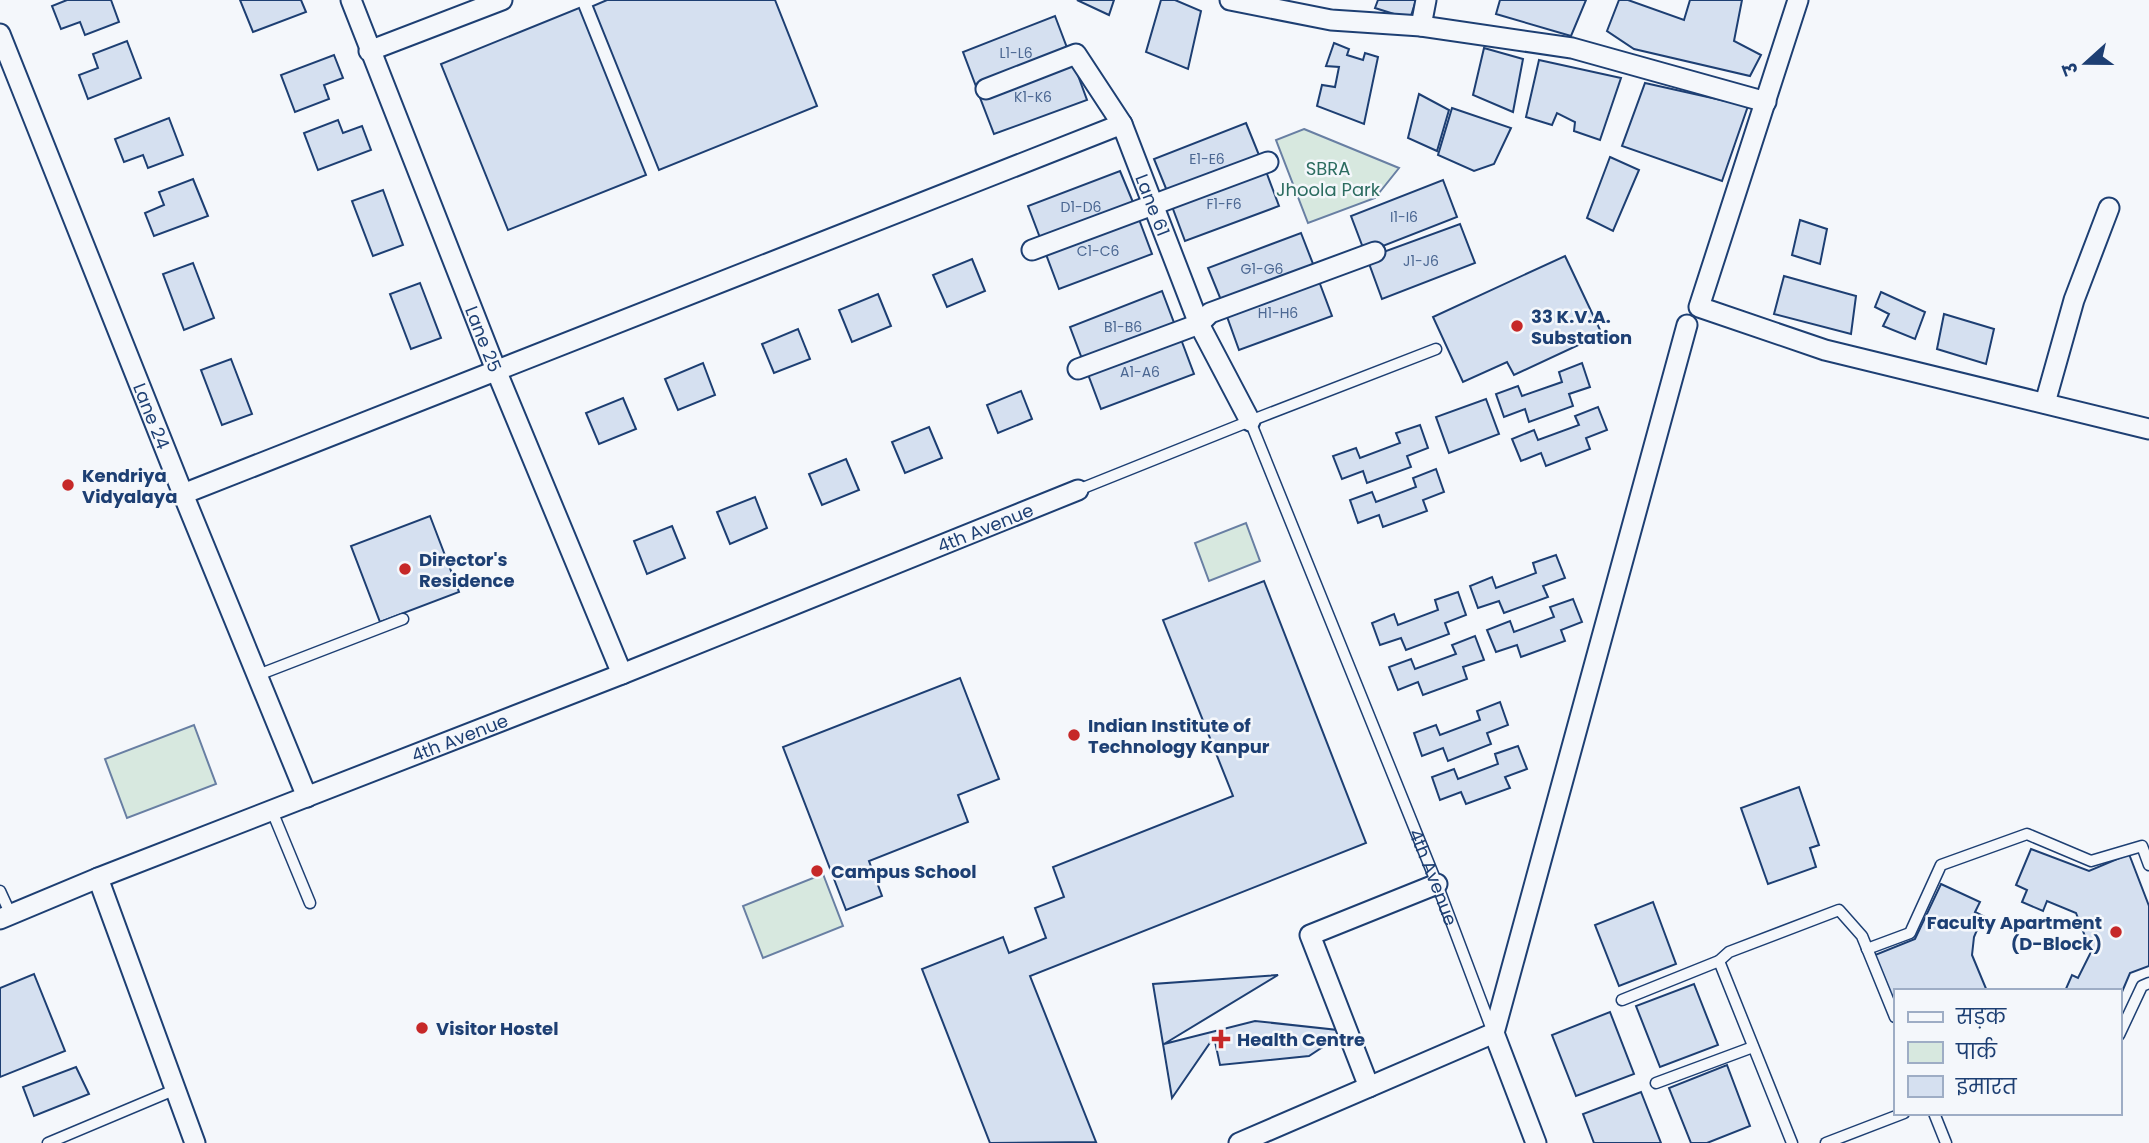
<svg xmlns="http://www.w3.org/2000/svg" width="2149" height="1143" viewBox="0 0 2149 1143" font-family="Poppins,'Noto Sans Devanagari',sans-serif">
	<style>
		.green { fill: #d7e8df; stroke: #687fa3; stroke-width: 2 }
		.building { fill: #d5e0f0; stroke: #1d3f73; stroke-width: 2 }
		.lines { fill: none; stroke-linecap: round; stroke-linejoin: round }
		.lane-casing { stroke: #1d3f73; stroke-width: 13 }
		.street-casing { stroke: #1d3f73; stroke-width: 23 }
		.lane { stroke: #f4f7fb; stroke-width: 10 }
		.street { stroke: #f4f7fb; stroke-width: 19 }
		.poi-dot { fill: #c62828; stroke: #f4f7fb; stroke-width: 2.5 }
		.labels { text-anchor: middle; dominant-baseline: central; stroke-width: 5; stroke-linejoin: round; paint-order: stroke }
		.number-label { font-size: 14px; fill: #4b6792 }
		.park-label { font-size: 18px; fill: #2c6c60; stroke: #f4f7fb }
		.street-label { font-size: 18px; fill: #1d3f73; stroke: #f4f7fb }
		.poi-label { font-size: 18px; font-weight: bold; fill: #1d3f73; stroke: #f4f7fb; text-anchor: start }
	</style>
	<rect width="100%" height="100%" fill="#f4f7fb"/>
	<g class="green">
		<polygon points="1304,129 1399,168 1375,198 1308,223 1276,140"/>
		<polygon points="1246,523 1260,561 1209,581 1195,543"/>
		<polygon points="194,725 216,784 127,818 105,759"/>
		<polygon points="823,874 843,926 763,958 743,906"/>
	</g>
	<g class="building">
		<polygon points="67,0 111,0 119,22 85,35 80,22 61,29 52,6"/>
		<polygon points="240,0 301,0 306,12 253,32"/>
		<polygon points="607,0 775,0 817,106 659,170 593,6"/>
		<polygon points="1077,0 1114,0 1109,15"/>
		<polygon points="1161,0 1175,0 1201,11 1188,69 1146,52"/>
		<polygon points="1378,0 1416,0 1410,19 1375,8"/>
		<polygon points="1500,0 1586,0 1571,36 1496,14"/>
		<polygon points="1619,0 1628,0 1684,20 1690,0 1742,0 1734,41 1761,55 1750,76 1634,49 1607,31"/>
		<polygon points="579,8 646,175 508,230 441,64"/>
		<polygon points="1055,16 1069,53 977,89 963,52"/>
		<polygon points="127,41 141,78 88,99 79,75 98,68 93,54"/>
		<polygon points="1334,43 1349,49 1347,55 1363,60 1365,53 1378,57 1364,124 1317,106 1322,85 1335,87 1339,67 1326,66"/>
		<polygon points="1484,48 1523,59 1513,112 1473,95"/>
		<polygon points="334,55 343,78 324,85 329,99 295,112 281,75"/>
		<polygon points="1072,59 1087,100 994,134 979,95"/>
		<polygon points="1539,60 1621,78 1600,140 1574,131 1575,122 1557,113 1552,125 1526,117"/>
		<polygon points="1645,83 1748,106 1722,181 1622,146"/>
		<polygon points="1419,94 1449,110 1437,151 1408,138"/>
		<polygon points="1452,108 1511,128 1494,164 1474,171 1438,155"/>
		<polygon points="169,118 183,155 148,168 143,155 124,162 115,139"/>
		<polygon points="338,120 343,133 362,126 371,150 318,170 304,133"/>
		<polygon points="1246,123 1261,160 1169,196 1154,159"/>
		<polygon points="1610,157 1639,170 1613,231 1587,218"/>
		<polygon points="1264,166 1279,206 1185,241 1170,201"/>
		<polygon points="1120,171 1135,207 1042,243 1028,206"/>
		<polygon points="193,179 208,216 154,236 145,213 164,205 159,192"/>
		<polygon points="1443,180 1457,217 1365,253 1351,216"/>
		<polygon points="383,190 403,245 373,256 352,201"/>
		<polygon points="1137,214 1152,254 1059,289 1044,249"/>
		<polygon points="1800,220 1827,229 1820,264 1792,255"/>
		<polygon points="1460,224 1475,263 1382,299 1367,258"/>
		<polygon points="1301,233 1315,269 1223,305 1208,268"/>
		<polygon points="1565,256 1602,334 1514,375 1507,362 1463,382 1433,317"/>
		<polygon points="972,259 985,291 947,307 933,275"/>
		<polygon points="193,263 214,318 184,330 163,274"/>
		<polygon points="1317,276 1332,316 1239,350 1225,311"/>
		<polygon points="1784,276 1856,296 1851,334 1774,314"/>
		<polygon points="420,283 441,338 411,349 390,294"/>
		<polygon points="1162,291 1176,328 1084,364 1070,327"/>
		<polygon points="1881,292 1925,312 1915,339 1883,326 1889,314 1875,307"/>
		<polygon points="878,294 891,326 852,342 839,310"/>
		<polygon points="1944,314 1994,329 1986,364 1937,349"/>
		<polygon points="798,329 810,359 774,373 762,344"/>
		<polygon points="1179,334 1194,374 1101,409 1086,369"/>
		<polygon points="231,359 252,414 222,425 201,370"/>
		<polygon points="703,363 715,395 678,410 665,379"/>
		<polygon points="1582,363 1590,387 1569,394 1573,406 1529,422 1525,409 1504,417 1496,394 1518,386 1522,396 1562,382 1559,372"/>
		<polygon points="1021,391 1032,419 998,433 987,405"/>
		<polygon points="623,398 636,429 599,444 586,413"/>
		<polygon points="1486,399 1499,434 1449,453 1436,417"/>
		<polygon points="1598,407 1607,430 1586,438 1590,449 1546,466 1541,453 1521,461 1512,439 1534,430 1538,440 1579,425 1575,416"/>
		<polygon points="1420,425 1428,448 1407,456 1411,467 1367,483 1363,471 1342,479 1333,456 1356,448 1360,458 1400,443 1396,433"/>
		<polygon points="929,427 942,458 905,473 892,442"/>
		<polygon points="846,459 859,490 822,505 809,474"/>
		<polygon points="1436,469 1444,492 1423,500 1427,511 1383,527 1379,515 1358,523 1350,500 1372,492 1376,502 1416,487 1413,478"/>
		<polygon points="755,497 767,528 730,544 717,512"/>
		<polygon points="430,516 459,592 380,622 351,546"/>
		<polygon points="672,526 685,558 647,574 634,541"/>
		<polygon points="1556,555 1565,578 1543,586 1548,597 1504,613 1499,601 1478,608 1470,586 1492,577 1496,588 1536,573 1533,563"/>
		<polygon points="1264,581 1366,843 1030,976 1096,1142 990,1143 922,969 1003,937 1009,953 1046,938 1035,908 1064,897 1053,867 1233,796 1163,620"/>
		<polygon points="1458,592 1466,615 1445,623 1449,634 1406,650 1401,638 1380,645 1372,623 1394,614 1398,625 1438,610 1435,600"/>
		<polygon points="1573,599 1582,622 1561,630 1565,641 1521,657 1517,645 1496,652 1487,630 1510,621 1514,632 1554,617 1550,607"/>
		<polygon points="1475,636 1484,660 1463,667 1467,679 1423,695 1418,682 1398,690 1389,667 1411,659 1415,669 1456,654 1452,645"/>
		<polygon points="960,678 999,779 958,795 968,822 869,861 882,896 846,910 783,747"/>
		<polygon points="1500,702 1508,725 1487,733 1491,744 1448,761 1443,748 1422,756 1414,733 1436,725 1440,735 1480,720 1477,711"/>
		<polygon points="1518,746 1527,769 1505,777 1510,788 1466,804 1461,792 1440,800 1432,777 1454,769 1458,779 1498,764 1495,754"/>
		<polygon points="1799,787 1819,845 1810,848 1816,867 1768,884 1741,808"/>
		<polygon points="2031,849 2089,871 2129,854 2149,906 2149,966 2130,973 2119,999 2119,991 2065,991 2072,975 2078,978 2091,952 2076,913 2047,901 2043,911 2022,902 2027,890 2016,885"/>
		<polygon points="1941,884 1980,902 1975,912 1983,916 1974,937 1972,955 1987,991 1895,991 1895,1007 1875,955 1915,939"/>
		<polygon points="1653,902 1676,964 1619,986 1595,925"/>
		<polygon points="34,974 65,1051 0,1077 0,988"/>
		<polygon points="1278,975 1164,1044 1255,1021 1347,1031 1309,1056 1220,1065 1214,1037 1172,1098 1153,984"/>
		<polygon points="1694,984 1718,1045 1660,1067 1636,1006"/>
		<polygon points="1610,1012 1634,1074 1576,1096 1552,1035"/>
		<polygon points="1727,1065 1750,1126 1707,1143 1691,1143 1669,1088"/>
		<polygon points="76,1067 89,1094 34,1116 23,1087"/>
		<polygon points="1641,1092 1661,1143 1594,1143 1583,1114"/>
	</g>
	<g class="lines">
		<g class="lane-casing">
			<g id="lane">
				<polyline points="1250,421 1436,349"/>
				<path id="s1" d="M1078,490l172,-69 187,463 55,146"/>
				<polyline points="258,675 403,619"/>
				<polyline points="272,811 310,903"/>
				<polyline points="0,891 11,915"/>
				<polyline points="1867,949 1910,933 1941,865 2027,834 2091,861 2142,846 2149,865"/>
				<polyline points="1719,961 1792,1143"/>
				<polyline points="1622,1000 1719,961 1729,952 1839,910 1862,936 1895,1017"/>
				<polyline points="2119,1035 2142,986 2149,983"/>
				<polyline points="1656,1083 1753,1047"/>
				<polyline points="1934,1113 1946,1143"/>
				<polyline points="48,1143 174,1090"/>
				<polyline points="1826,1143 1904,1113"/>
			</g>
		</g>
		<g class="street-casing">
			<g id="street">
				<path id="s2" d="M351,0l145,370 126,304"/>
				<polyline points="1230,0 1331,20 1421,26 1572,48 1766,102"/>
				<polyline points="1798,0 1699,307 1825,350 2149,429"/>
				<polyline points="1421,26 1426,0"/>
				<path id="s3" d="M0,34l183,460 124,303"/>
				<polyline points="369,51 502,0"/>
				<polyline points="986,89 1076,54 1122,124"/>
				<polyline points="1032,250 1268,162"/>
				<polyline points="1078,369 1199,324 1210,313 1375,252"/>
				<polyline points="2045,403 2074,300 2109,208"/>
				<path id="s4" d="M183,494l939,-370 77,200 51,97"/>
				<polyline points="98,878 195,1143"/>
				<path id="s5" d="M0,919l98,-41 524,-204 456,-184"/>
				<polyline points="1494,1033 1687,325"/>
				<polyline points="1494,1033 1536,1143"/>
				<polyline points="1369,1087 1310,935 1437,884"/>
				<polyline points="1239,1143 1494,1033"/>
			</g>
		</g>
		<use href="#lane" class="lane"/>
		<use href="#street" class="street"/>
	</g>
	<g class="poi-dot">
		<circle cx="1517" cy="326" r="7"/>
		<circle cx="68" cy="485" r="7"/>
		<circle cx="405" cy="569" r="7"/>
		<circle cx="1074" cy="735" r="7"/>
		<circle cx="817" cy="871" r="7"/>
		<circle cx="2116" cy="932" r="7"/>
		<circle cx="422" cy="1028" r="7"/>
		<path d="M1217.5 1028.5h7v7h7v7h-7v7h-7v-7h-7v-7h7z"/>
	</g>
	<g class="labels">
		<g class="number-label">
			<text x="1016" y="53">L1-L6</text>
			<text x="1033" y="97">K1-K6</text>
			<text x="1207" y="159">E1-E6</text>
			<text x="1224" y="204">F1-F6</text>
			<text x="1081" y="207">D1-D6</text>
			<text x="1404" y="217">I1-I6</text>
			<text x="1098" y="251">C1-C6</text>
			<text x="1421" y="261">J1-J6</text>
			<text x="1262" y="269">G1-G6</text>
			<text x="1278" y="313">H1-H6</text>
			<text x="1123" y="327">B1-B6</text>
			<text x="1140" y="372">A1-A6</text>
		</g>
		<g class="park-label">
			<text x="1328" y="168">SBRA<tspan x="1328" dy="21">Jhoola Park</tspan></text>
		</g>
		<g class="street-label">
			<text stroke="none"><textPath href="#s4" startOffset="1096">Lane 61</textPath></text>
			<text stroke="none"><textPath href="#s2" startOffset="364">Lane 25</textPath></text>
			<text stroke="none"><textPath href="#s3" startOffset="411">Lane 24</textPath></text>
			<text stroke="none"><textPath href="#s5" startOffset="1060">4th Avenue</textPath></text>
			<text stroke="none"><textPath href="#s5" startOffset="494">4th Avenue</textPath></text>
			<text stroke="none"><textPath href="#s1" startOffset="677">4th Avenue</textPath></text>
		</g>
		<g class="poi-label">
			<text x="1531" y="316">33 K.V.A.<tspan x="1531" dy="21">Substation</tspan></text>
			<text x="82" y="475">Kendriya<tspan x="82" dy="21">Vidyalaya</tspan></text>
			<text x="419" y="559">Director's<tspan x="419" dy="21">Residence</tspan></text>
			<text x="1088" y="725">Indian Institute of<tspan x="1088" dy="21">Technology Kanpur</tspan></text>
			<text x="831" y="871">Campus School</text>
			<text x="2102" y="922" text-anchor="end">Faculty Apartment<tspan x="2102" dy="21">(D-Block)</tspan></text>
			<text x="436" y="1028">Visitor Hostel</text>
			<text x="1237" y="1039">Health Centre</text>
		</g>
	</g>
	<rect x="1894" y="989" width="228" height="126" fill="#f4f7fb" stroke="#9eadc5" stroke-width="2"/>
	<rect x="1908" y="1012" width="35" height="10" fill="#f4f7fb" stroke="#9eadc5" stroke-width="2"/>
	<text x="1956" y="1024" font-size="21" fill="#1d3f73">सड़क</text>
	<rect x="1908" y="1042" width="35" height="21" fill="#d7e8df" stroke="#9eadc5" stroke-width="2"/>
	<text x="1956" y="1059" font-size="21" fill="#1d3f73">पार्क</text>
	<rect x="1908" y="1076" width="35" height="21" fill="#d5e0f0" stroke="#9eadc5" stroke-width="2"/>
	<text x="1956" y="1094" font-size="21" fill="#1d3f73">इमारत</text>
	<g transform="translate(2086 63) rotate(249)" stroke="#f4f7fb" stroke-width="5" paint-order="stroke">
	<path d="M0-5L12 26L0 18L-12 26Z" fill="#1d3f73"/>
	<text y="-10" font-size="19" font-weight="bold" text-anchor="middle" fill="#1d3f73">उ</text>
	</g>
</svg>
